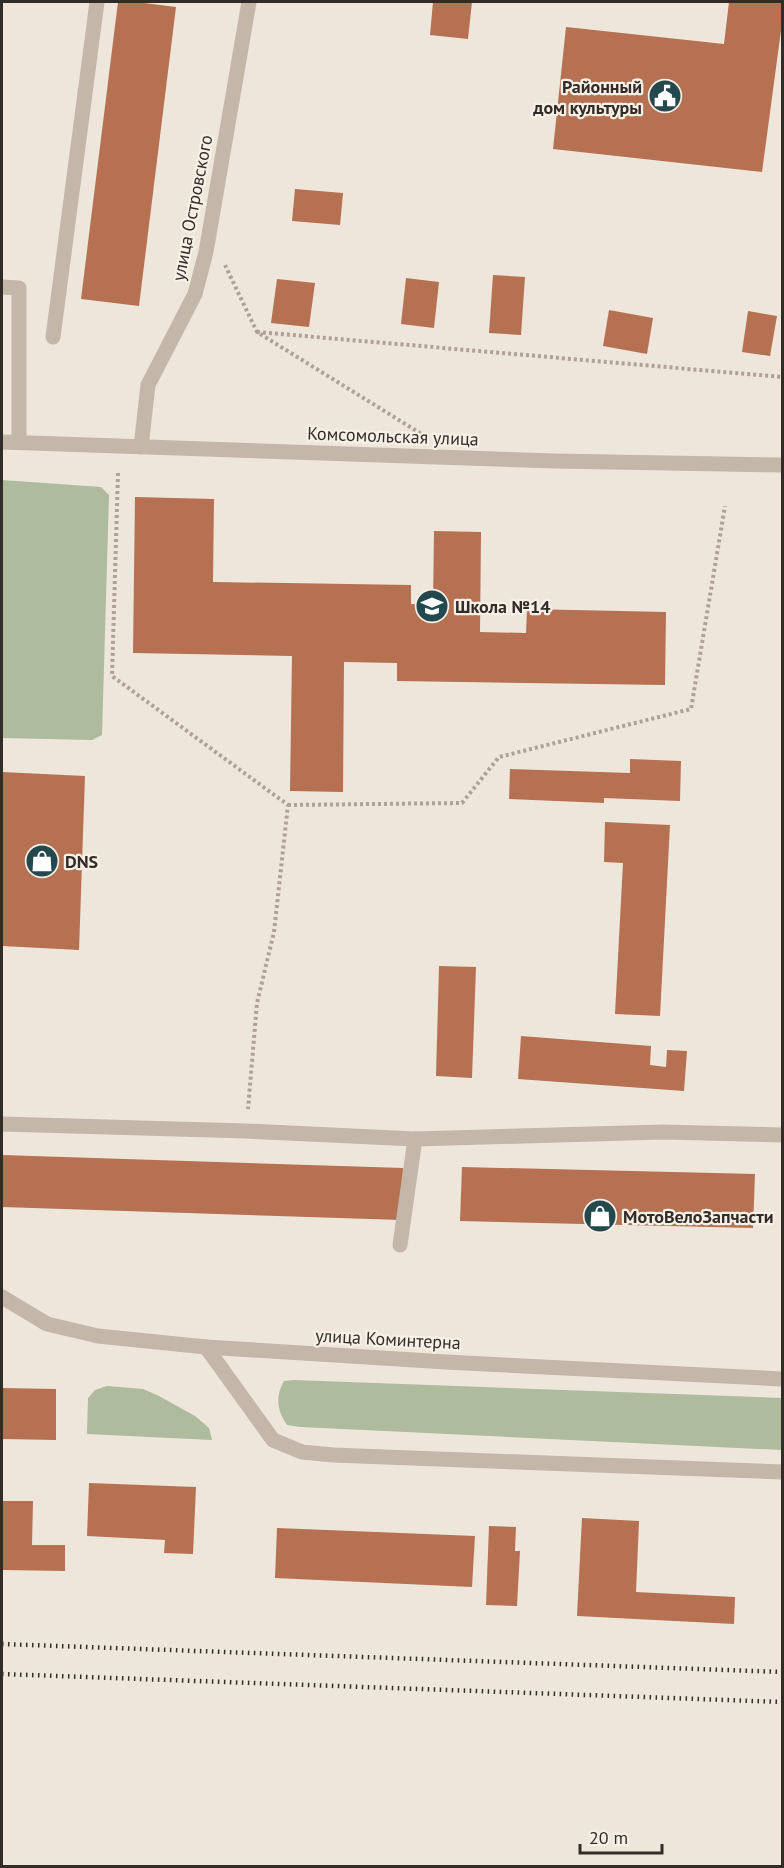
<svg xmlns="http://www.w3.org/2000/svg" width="784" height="1868" viewBox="0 0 784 1868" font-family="'PT Sans',sans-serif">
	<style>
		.green { fill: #aebb9d }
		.building { fill: #b57151 }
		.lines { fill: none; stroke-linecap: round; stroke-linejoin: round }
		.path { stroke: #afa193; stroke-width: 4; stroke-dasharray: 3 3; stroke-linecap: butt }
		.minor { stroke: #c4b7a9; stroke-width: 15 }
		.rail { stroke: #322c27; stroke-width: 4.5; stroke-dasharray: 1.5 4.5; stroke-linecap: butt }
		.labels { text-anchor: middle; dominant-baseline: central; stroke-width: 4.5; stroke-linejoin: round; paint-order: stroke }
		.poi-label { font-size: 18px; font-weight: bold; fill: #322c27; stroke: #f6f0e6; text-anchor: start }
		.street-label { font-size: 18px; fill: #322c27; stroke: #f6f0e6 }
	</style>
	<rect width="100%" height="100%" fill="#eee6db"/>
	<g class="green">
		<polygon points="2,480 101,487 109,495 102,735 92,740 2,738"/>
		<path d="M294,1380l488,18v52l-481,-23 -14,-2c-10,-14 -12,-29 -3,-44z"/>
		<polygon points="107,1386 143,1389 159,1396 195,1416 209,1428 212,1440 87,1434 88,1398 95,1390"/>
	</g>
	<g class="building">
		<polygon points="118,2 136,2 176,7 139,306 81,299"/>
		<polygon points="433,2 472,2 468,39 430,35"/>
		<polygon points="729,2 782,2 782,23 762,172 553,149 566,27 724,44"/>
		<polygon points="295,189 343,193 340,225 292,221"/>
		<polygon points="493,275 525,277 521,335 489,333"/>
		<polygon points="406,278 439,282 434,328 401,324"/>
		<polygon points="277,279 315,283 309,327 271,323"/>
		<polygon points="609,310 653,318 647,354 603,346"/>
		<polygon points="748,311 777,316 770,356 742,352"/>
		<polygon points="135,497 214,499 213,582 411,585 411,604 433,605 434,531 481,532 480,632 526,633 527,609 666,612 665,685 397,681 397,663 344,662 343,792 290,791 292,656 133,653"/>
		<polygon points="630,759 681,761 680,801 604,798 604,803 509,799 510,769 630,773"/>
		<polygon points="2,772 85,776 79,950 2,946"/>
		<polygon points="605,822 670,825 660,1016 615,1014 623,863 604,862"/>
		<polygon points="439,966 476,967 472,1078 436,1076"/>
		<polygon points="521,1036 651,1046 650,1065 666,1067 667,1050 687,1051 684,1091 518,1079"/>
		<polygon points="2,1155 403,1168 401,1220 2,1207"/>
		<polygon points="462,1167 755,1174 753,1228 460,1221"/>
		<polygon points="2,1388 56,1389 56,1440 2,1439"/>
		<polygon points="89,1483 196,1487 193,1554 164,1553 165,1540 87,1536"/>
		<polygon points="2,1501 33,1501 32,1545 65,1545 65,1571 2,1570"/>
		<polygon points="582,1518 639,1521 636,1592 735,1597 734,1624 577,1616"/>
		<polygon points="489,1526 516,1527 515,1551 520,1551 517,1606 486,1605"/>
		<polygon points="277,1528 475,1536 472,1587 275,1578"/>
	</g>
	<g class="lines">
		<g class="path">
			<polyline points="225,265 257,332 423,435"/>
			<polyline points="257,332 782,377"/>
			<polyline points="118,473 112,676 288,805 274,932 257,1003 248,1109"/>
			<polyline points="288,805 462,803 499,757 691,709 725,506"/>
		</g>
		<g class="minor">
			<polyline points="2,287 19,288 19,442"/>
			<polyline points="53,337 97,2"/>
			<polyline points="2,442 555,461 782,465"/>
			<polyline points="141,447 148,385 195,294 206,252 249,2"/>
			<polyline points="2,1124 246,1131 415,1139 663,1132 782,1135"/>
			<polyline points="400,1245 415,1139"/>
			<polyline points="2,1297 47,1324 98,1336 206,1347 446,1362 782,1379"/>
			<polyline points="206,1347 273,1440 302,1452 333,1455 782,1472"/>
		</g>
		<g class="rail">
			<polyline points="2,1644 782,1672"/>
			<polyline points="2,1674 782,1702"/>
		</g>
	</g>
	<defs>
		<g id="civic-disc" transform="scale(1.725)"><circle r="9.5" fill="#23484e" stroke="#f6f0e6"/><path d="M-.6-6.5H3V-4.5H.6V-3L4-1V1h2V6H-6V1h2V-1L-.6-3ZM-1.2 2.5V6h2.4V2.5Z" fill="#fff"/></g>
		<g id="school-disc" transform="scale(1.725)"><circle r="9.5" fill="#23484e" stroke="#f6f0e6"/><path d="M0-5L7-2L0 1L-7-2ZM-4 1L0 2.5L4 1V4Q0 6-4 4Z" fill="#fff"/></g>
		<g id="shop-disc" transform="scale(1.725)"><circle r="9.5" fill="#23484e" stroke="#f6f0e6"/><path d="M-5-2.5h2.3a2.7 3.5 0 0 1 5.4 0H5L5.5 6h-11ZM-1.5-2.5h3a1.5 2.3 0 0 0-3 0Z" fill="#fff"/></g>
	</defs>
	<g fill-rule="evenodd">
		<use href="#civic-disc" x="665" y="96"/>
		<use href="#school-disc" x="432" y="606"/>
		<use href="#shop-disc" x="42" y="861"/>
		<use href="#shop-disc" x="600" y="1216"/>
	</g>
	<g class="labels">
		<g class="poi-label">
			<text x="642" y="86" text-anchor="end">Районный<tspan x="642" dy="21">дом культуры</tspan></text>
			<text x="455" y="606">Школа №14</text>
			<text x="65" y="861">DNS</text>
			<text x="623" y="1216">МотоВелоЗапчасти</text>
		</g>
		<g class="street-label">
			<text transform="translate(192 208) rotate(-79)">улица Островского</text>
			<text transform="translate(393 436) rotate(2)">Комсомольская улица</text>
			<text transform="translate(388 1339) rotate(3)">улица Коминтерна</text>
		</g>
	</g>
	<rect width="784" height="1868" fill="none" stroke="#322c27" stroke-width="6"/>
	<path d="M580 1844v9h82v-9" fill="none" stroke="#322c27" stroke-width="3"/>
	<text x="589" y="1844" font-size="18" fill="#322c27" stroke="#f6f0e6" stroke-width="4.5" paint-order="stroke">20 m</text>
</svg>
